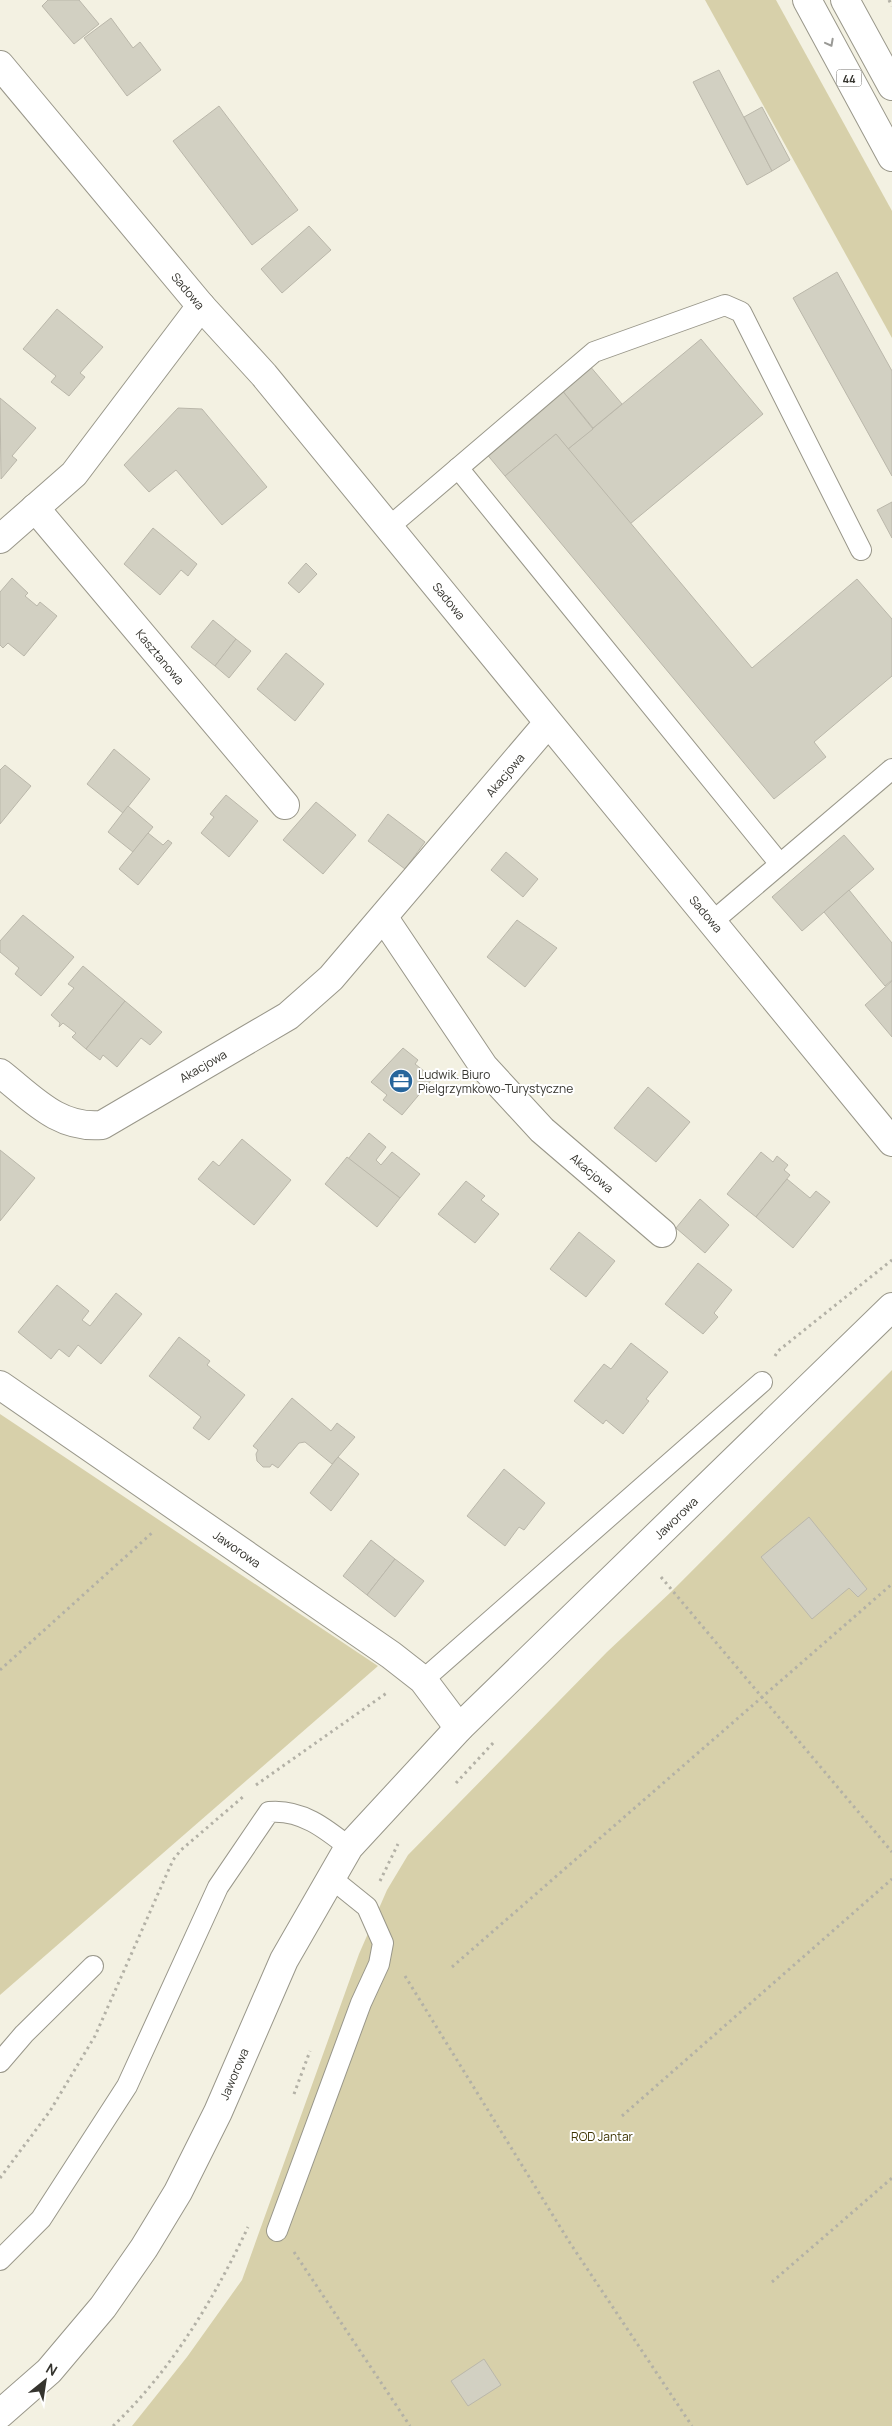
<svg xmlns="http://www.w3.org/2000/svg" width="892" height="2426" viewBox="0 0 892 2426" font-family="Manrope,sans-serif">
	<style>
		.green { fill: #d7d0aa }
		.building { fill: #d2d0c2; stroke: #bab7aa }
		.lines { fill: none; stroke-linecap: round; stroke-linejoin: round }
		.service-casing { stroke: #99978a; stroke-width: 22 }
		.minor-casing { stroke: #99978a; stroke-width: 30 }
		.tertiary-casing { stroke: #99978a; stroke-width: 30 }
		.primary-casing { stroke: #99978a; stroke-width: 30 }
		.path { stroke: #b3b1a6; stroke-width: 3; stroke-dasharray: 2.5 4; stroke-linecap: butt }
		.service { stroke: #fff; stroke-width: 20 }
		.minor { stroke: #fff; stroke-width: 28 }
		.tertiary { stroke: #fff; stroke-width: 28 }
		.primary { stroke: #fff; stroke-width: 28 }
		.oneway { stroke: #9a9a96 }
		.labels { text-anchor: middle; dominant-baseline: central; stroke-width: 4; stroke-linejoin: round; paint-order: stroke }
		.shield { fill: #fff; stroke: #72716d; stroke-width: 1 }
		.shield-label { font-size: 11px; font-weight: bold; fill: #35342e }
		.street-label { font-size: 12px; fill: #35342e; stroke: #fff }
		.poi-label { font-size: 12px; fill: #35342e; stroke: #fff; text-anchor: start }
		.park-label { font-size: 12px; fill: #3d3403; stroke: #fff }
	</style>
	<rect width="100%" height="100%" fill="#f3f1e2"/>
	<g class="green">
		<polygon points="705,0 776,0 892,211 892,338"/>
		<polygon points="892,1370 892,2426 132,2426 187,2357 242,2280 359,1954 387,1890 408,1855 607,1652 672,1591"/>
		<polygon points="0,1414 378,1666 0,1995"/>
	</g>
	<g class="building">
		<polygon points="48,0 79,0 99,24 74,44 42,6"/>
		<polygon points="111,18 133,48 140,42 161,70 127,96 84,38"/>
		<polygon points="719,70 772,171 747,185 693,82"/>
		<polygon points="219,106 298,210 252,245 173,141"/>
		<polygon points="762,107 790,160 772,171 744,117"/>
		<polygon points="309,226 331,250 282,293 261,269"/>
		<polygon points="837,272 892,371 892,476 793,298"/>
		<polygon points="57,309 103,347 80,373 85,377 69,396 51,382 56,376 23,349"/>
		<polygon points="701,339 763,414 630,524 568,449"/>
		<polygon points="589,365 622,404 593,428 561,389"/>
		<polygon points="561,389 593,429 568,449 556,434 505,476 485,452"/>
		<polygon points="0,398 36,428 12,456 17,460 1,479"/>
		<polygon points="178,408 202,409 267,487 222,525 176,470 149,492 124,465"/>
		<polygon points="556,434 752,668 857,579 892,619 892,676 814,742 826,757 774,799 505,476"/>
		<polygon points="892,502 892,538 877,510"/>
		<polygon points="153,528 197,564 188,576 181,570 160,595 124,564"/>
		<polygon points="306,563 317,574 299,593 288,583"/>
		<polygon points="12,578 28,593 25,596 37,606 40,602 57,616 24,656 8,643 3,648 0,645 0,592"/>
		<polygon points="213,620 236,639 215,666 191,647"/>
		<polygon points="236,639 251,651 229,678 215,666"/>
		<polygon points="286,653 324,684 295,721 257,689"/>
		<polygon points="114,749 150,779 123,813 87,784"/>
		<polygon points="5,765 31,786 0,824 0,770"/>
		<polygon points="226,795 258,821 229,857 201,833 214,817 210,814"/>
		<polygon points="316,802 356,835 323,874 283,840"/>
		<polygon points="128,806 153,827 133,852 108,832"/>
		<polygon points="388,814 425,842 405,869 368,841"/>
		<polygon points="148,833 163,845 168,840 172,843 138,885 119,869"/>
		<polygon points="844,835 874,869 802,931 772,897"/>
		<polygon points="506,852 538,879 523,897 491,870"/>
		<polygon points="849,890 892,943 892,980 885,986 824,912"/>
		<polygon points="23,915 74,957 41,996 15,974 19,968 0,952 0,941"/>
		<polygon points="517,920 557,948 525,987 487,957"/>
		<polygon points="83,966 125,1001 86,1049 72,1037 76,1033 63,1023 59,1027 60,1023 51,1015 74,988 68,984"/>
		<polygon points="892,981 892,1037 865,1005"/>
		<polygon points="125,1001 162,1032 150,1045 141,1038 117,1067 103,1055 100,1060 86,1049"/>
		<polygon points="403,1048 418,1060 415,1064 433,1078 402,1115 383,1100 387,1095 371,1082"/>
		<polygon points="648,1087 690,1122 656,1162 614,1128"/>
		<polygon points="369,1133 386,1147 376,1160 381,1165 392,1152 420,1174 400,1198 348,1159"/>
		<polygon points="242,1139 291,1180 254,1225 198,1179 213,1161 219,1166"/>
		<polygon points="0,1150 35,1178 0,1221"/>
		<polygon points="761,1152 773,1162 777,1156 788,1165 784,1170 790,1175 756,1217 727,1194"/>
		<polygon points="347,1157 400,1198 377,1227 325,1184"/>
		<polygon points="787,1179 810,1198 816,1191 830,1202 793,1248 756,1217"/>
		<polygon points="466,1181 485,1196 481,1200 499,1214 475,1243 438,1214"/>
		<polygon points="700,1199 729,1225 705,1253 676,1228"/>
		<polygon points="579,1232 615,1261 586,1297 550,1269"/>
		<polygon points="698,1263 732,1290 714,1313 718,1317 703,1334 665,1304"/>
		<polygon points="57,1285 89,1311 82,1320 90,1326 116,1293 142,1314 101,1364 78,1345 69,1357 59,1349 51,1359 18,1332"/>
		<polygon points="179,1337 210,1361 207,1365 245,1395 209,1440 193,1428 201,1417 149,1376"/>
		<polygon points="631,1343 668,1372 646,1399 649,1401 623,1434 606,1420 603,1424 574,1401 604,1364 611,1369"/>
		<polygon points="292,1398 331,1431 337,1423 355,1437 332,1464 305,1442 299,1443 278,1468 272,1464 270,1467 263,1467 257,1461 256,1454 258,1450 253,1446"/>
		<polygon points="338,1457 359,1474 331,1511 310,1493"/>
		<polygon points="504,1469 545,1503 524,1530 519,1527 505,1546 467,1516"/>
		<polygon points="809,1517 867,1589 858,1597 849,1588 812,1619 761,1557"/>
		<polygon points="371,1540 395,1559 367,1595 343,1576"/>
		<polygon points="395,1559 424,1581 395,1617 367,1595"/>
		<polygon points="484,2359 501,2385 468,2406 451,2381"/>
	</g>
	<g class="lines">
		<g class="service-casing">
			<g id="service">
				<polyline points="458,468 780,864"/>
				<polyline points="389,527 594,352 725,305 741,312 861,550"/>
				<polyline points="712,922 892,769"/>
				<polyline points="423,1680 762,1382"/>
				<polyline points="0,2062 24,2034 93,1966"/>
				<polyline points="277,2231 361,2003 379,1964 383,1943 367,1907 331,1878"/>
				<path d="M0,2260l41,-41 86,-133 91,-199 51,-75c32,-3 56,16 80,35"/>
			</g>
		</g>
		<g class="minor-casing">
			<g id="minor">
				<polyline points="0,65 201,306 264,375 892,1142"/>
				<polyline points="35,508 285,805"/>
				<polyline points="0,539 74,474 201,306"/>
				<polyline points="384,918 484,1067 542,1130 662,1233"/>
				<path d="M0,1073c32,25 58,56 102,52l186,-109 43,-38 217,-255"/>
				<polyline points="0,1385 391,1655 423,1680 459,1728"/>
			</g>
		</g>
		<g class="tertiary-casing">
			<polyline id="tertiary" points="0,2414 49,2371 103,2307 144,2248 178,2192 218,2112 284,1960 349,1847 459,1728 892,1307"/>
		</g>
		<g class="primary-casing">
			<g id="primary">
				<polyline points="807,0 892,157"/>
				<polyline points="845,0 892,86"/>
			</g>
		</g>
		<g class="path">
			<polyline points="889,0 892,6"/>
			<polyline points="775,1356 778,1351 892,1260"/>
			<polyline points="661,1577 892,1852"/>
			<polyline points="0,1670 154,1531"/>
			<polyline points="456,1783 494,1742"/>
			<polyline points="256,1785 388,1692"/>
			<polyline points="380,1881 398,1844"/>
			<polyline points="452,1967 892,1584"/>
			<polyline points="405,1976 570,2243 692,2426"/>
			<polyline points="294,2094 310,2051"/>
			<polyline points="622,2116 892,1879"/>
			<polyline points="0,2178 50,2111 95,2036 173,1860 181,1850 244,1796"/>
			<polyline points="294,2252 410,2426"/>
			<polyline points="772,2282 892,2178"/>
			<path d="M113,2426c58,-55 101,-127 135,-199"/>
		</g>
		<use href="#service" class="service"/>
		<use href="#minor" class="minor"/>
		<use href="#tertiary" class="tertiary"/>
		<use href="#primary" class="primary"/>
	</g>
	<defs><path id="oneway-chevron" d="M-2-3.5L2.5 0L-2 3.5" fill="none" stroke-width="1.6" stroke-linecap="round" stroke-linejoin="round" transform="scale(1.25)"/></defs>
	<use class="oneway" href="#oneway-chevron" transform="translate(830 43) rotate(62)"/>
	<defs>
		<g id="office-disc" transform="scale(1.25)"><circle r="9.5" fill="#26659b" stroke="#fff"/><path d="M-6-3h4V-5.5h4V-3h4V5H-6ZM-1-4.5V-3h2v-1.5ZM-6 0V1H6V0Z" fill="#fff"/></g>
	</defs>
	<g fill-rule="evenodd">
		<use href="#office-disc" x="401" y="1081"/>
	</g>
	<g class="labels">
		<rect class="shield" x="836.5" y="69.5" width="25" height="17" rx="4"/>
		<g class="shield-label">
			<text x="849" y="78">44</text>
		</g>
		<g class="street-label">
			<text transform="translate(188 291) rotate(50)">Sadowa</text>
			<text transform="translate(449 601) rotate(51)">Sadowa</text>
			<text transform="translate(160 657) rotate(50)">Kasztanowa</text>
			<text transform="translate(505 775) rotate(-50)">Akacjowa</text>
			<text transform="translate(706 914) rotate(50)">Sadowa</text>
			<text transform="translate(203 1066) rotate(-30)">Akacjowa</text>
			<text transform="translate(592 1173) rotate(41)">Akacjowa</text>
			<text transform="translate(676 1518) rotate(-44)">Jaworowa</text>
			<text transform="translate(237 1549) rotate(35)">Jaworowa</text>
			<text transform="translate(234 2074) rotate(-67)">Jaworowa</text>
		</g>
		<g class="poi-label">
			<text x="418" y="1074">Ludwik. Biuro<tspan x="418" dy="14">Pielgrzymkowo-Turystyczne</tspan></text>
		</g>
		<g class="park-label">
			<text x="602" y="2136">ROD Jantar</text>
		</g>
	</g>
	<g transform="translate(45 2381) rotate(30)" stroke="#ffffff" stroke-width="4" paint-order="stroke">
	<path d="M0-4L9 19L0 12L-9 19Z" fill="#35342e"/>
	<text y="-8" font-size="14" font-weight="bold" text-anchor="middle" fill="#35342e">N</text>
	</g>
</svg>
